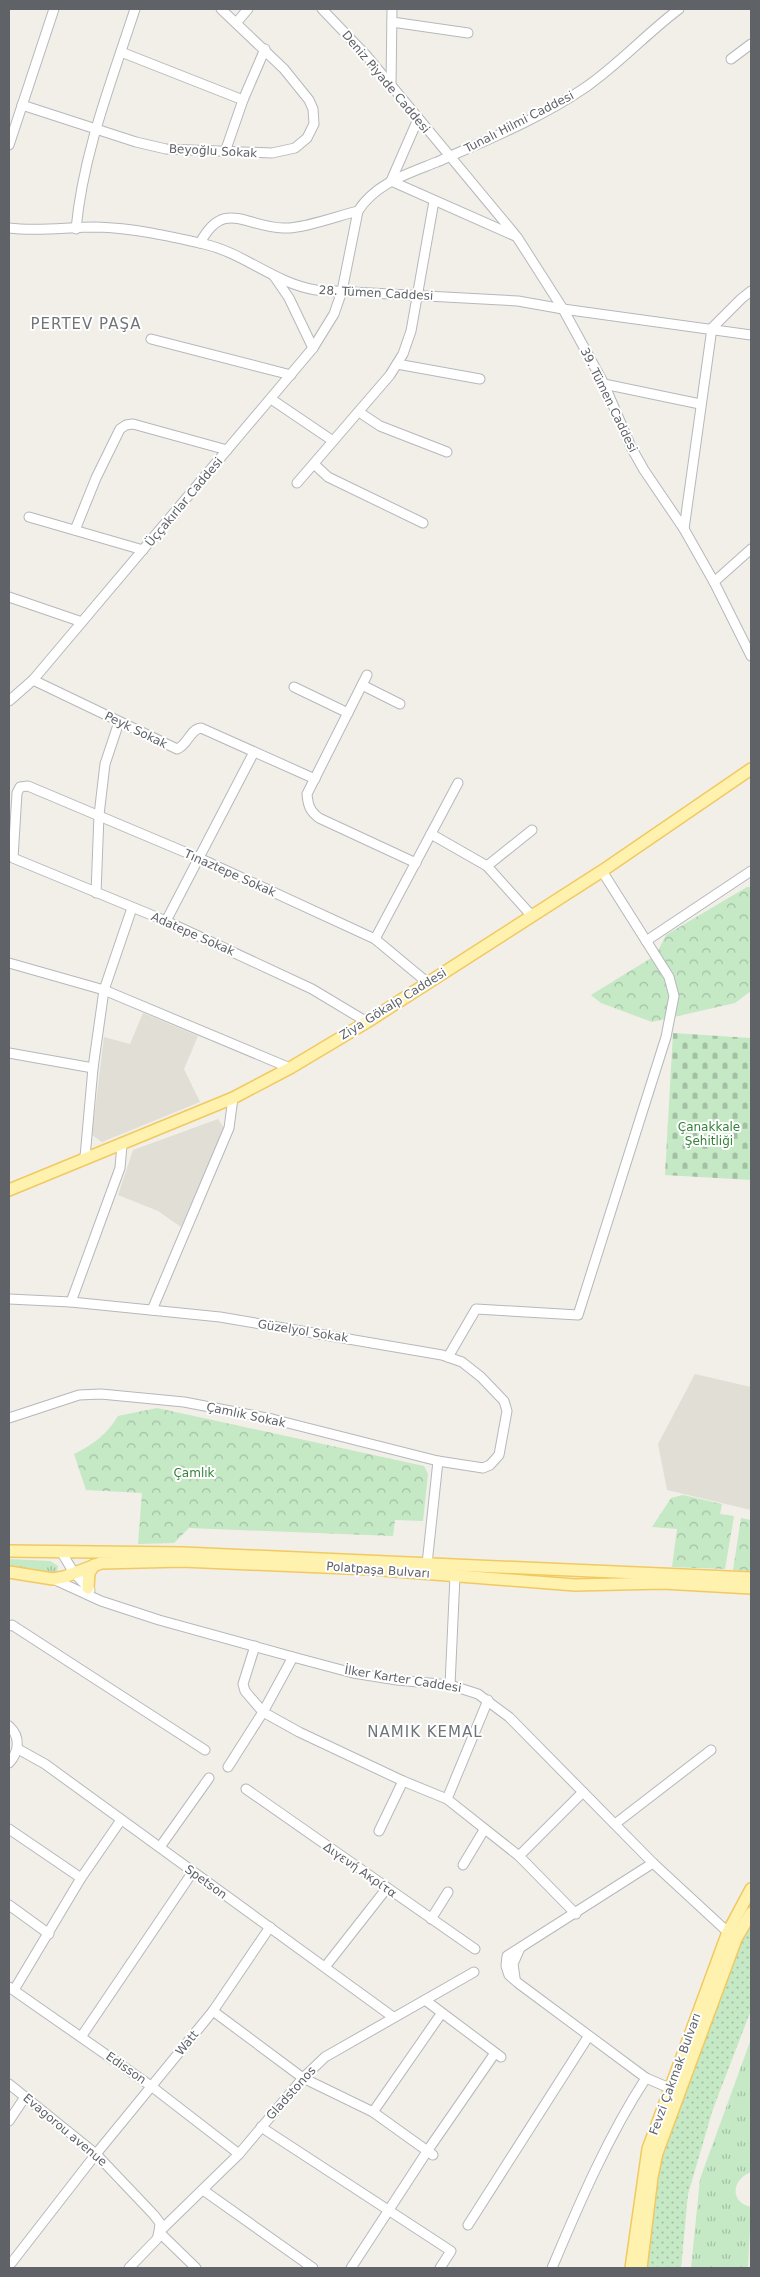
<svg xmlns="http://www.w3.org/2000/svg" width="760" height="2277" viewBox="0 0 760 2277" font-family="'DejaVu Sans',sans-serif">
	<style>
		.education { fill: #e1ded6 }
		.grass { fill: url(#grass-dots) }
		.forest { fill: url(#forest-crowns) }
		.cemetery { fill: url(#cemetery-stones) }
		.park { fill: url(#park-tufts) }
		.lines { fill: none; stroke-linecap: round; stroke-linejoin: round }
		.minor-casing { stroke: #b5b8bc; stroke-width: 11 }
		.major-casing { stroke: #f2c960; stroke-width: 14 }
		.minor { stroke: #fff; stroke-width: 9 }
		.major { stroke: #fff2af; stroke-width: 11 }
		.labels { text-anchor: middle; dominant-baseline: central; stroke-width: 4; stroke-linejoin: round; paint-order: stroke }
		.street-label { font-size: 12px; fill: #5f6368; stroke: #fff }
		.park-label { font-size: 12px; fill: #348238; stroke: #fff }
		.quarter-label { font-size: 15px; letter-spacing: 1px; fill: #70757a; stroke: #fff }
	</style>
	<defs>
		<pattern id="grass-dots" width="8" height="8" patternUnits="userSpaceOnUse" patternTransform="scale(1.25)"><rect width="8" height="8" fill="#c5e8c5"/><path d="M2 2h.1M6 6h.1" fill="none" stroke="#a3c0a4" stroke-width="1.8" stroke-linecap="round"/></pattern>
		<pattern id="forest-crowns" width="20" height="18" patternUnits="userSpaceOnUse" patternTransform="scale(1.25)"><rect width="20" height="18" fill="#c5e8c5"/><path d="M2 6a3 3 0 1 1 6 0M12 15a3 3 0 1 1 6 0" fill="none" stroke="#a3c0a4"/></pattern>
		<pattern id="cemetery-stones" width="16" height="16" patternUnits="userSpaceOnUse" patternTransform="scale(1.25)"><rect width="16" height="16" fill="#c5e8c5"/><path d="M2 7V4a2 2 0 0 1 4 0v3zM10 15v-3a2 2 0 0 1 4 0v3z" fill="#a3c0a4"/></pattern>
		<pattern id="park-tufts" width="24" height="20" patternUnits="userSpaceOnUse" patternTransform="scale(1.25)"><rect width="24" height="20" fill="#c5e8c5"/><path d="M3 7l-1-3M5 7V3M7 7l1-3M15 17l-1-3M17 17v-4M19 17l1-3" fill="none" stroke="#a3c0a4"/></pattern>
	</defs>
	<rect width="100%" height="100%" fill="#f1efe8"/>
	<g class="education">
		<polygon points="143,1013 198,1036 184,1069 200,1102 102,1142 92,1135 104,1037 130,1044"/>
		<polygon points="218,1119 224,1128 181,1227 158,1211 118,1195 133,1150"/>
		<polygon points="695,1374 751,1387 751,1510 667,1490 658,1444"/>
	</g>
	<polygon class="grass" points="751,1923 751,2010 713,2109 688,2194 681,2268 647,2268 661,2157 740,1942"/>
	<g class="forest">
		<polygon points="747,887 751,887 751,991 735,1003 652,1022 601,1003 591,995 656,955 666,935"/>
		<path d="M157,1408l267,58 4,8 -5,47 -28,-1 -2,16 -204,-8 -15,15 -36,1 4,-51 -56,-3 -12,-36c20,-10 32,-19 44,-38z"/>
		<polygon points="683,1495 722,1504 720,1514 734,1516 725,1569 672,1567 677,1529 652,1527 671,1498"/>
		<polygon points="741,1518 751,1520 751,1571 733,1570"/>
	</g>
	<polygon class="cemetery" points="751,1028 751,1180 665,1175 673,1033 750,1038"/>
	<g class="park">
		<polygon points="9,1559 50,1561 58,1566 57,1574 9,1567"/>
		<path d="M751,2039v133c-19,7 -22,30 0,35l-3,61h-57l9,-89z"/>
	</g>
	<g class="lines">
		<g class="minor-casing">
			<g id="minor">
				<polyline points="322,9 366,55 517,237 563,309 604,384 631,447 644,470 684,529 714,582 751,656"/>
				<polyline points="237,22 248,9"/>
				<polyline points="392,22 468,33"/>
				<polyline points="121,52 243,100"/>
				<polyline points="731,59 751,44"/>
				<polyline points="391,86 392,9"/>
				<polyline points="22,105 136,142 166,149 272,153 295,148 307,138 314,124 313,109 309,100 284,69 221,9"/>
				<polyline points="418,119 391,181 515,236"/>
				<polyline points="9,145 54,9"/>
				<polyline points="225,152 243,100 265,49"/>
				<path d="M9,228c29,4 58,-1 87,-1 37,1 73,9 108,17 40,9 72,40 112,46l202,11 45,8 188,26"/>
				<path d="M76,229c7,-76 36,-149 59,-220"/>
				<path d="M200,243c24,-45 45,-16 83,-15 20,1 54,-12 75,-17"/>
				<polyline points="274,276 289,298 313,348"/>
				<polyline points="712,328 741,299 751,291"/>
				<polyline points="151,339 291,375"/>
				<polyline points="397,364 480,379"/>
				<polyline points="604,384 700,404"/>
				<polyline points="271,399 333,441"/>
				<polyline points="359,412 380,426 447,452"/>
				<polyline points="314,464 328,477 423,523"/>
				<polyline points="297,483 390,375 403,354 411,331 434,201"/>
				<polyline points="29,517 143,550"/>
				<polyline points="684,529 712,328"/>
				<polyline points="75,530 96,478 120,429 126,425 133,424 227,450"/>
				<polyline points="714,582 751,549"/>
				<polyline points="9,597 82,622"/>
				<path d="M367,675l-60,119c1,12 3,17 12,24l97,45"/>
				<path d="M33,680l144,69c11,-4 13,-20 24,-21l114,51"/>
				<polyline points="362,685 400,704"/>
				<polyline points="294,687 348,713"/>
				<path d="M9,701l24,-21 280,-332 21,-34 8,-23 16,-80c18,-28 49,-37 79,-49 50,-22 104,-44 149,-75 33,-23 61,-54 93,-78"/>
				<polyline points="431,834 487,866 531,915"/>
				<polyline points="487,866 532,830"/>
				<polyline points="96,893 99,815 105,764 119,722"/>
				<polyline points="166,921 254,752"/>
				<polyline points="375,939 458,783"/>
				<polyline points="646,941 751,871"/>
				<polyline points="9,963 104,990 290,1068"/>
				<polyline points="367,1022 312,989 166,921 13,858 17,793 20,787 28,786 199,858 375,939 428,983"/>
				<polyline points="9,1053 93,1068"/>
				<polyline points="85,1157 93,1068 104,990 132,908"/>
				<polyline points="9,1299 71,1302 220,1317 442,1355 462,1362 481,1377 504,1401 507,1411 499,1455 490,1465 483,1468 438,1461 272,1419 184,1402 101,1394 79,1395 9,1418"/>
				<polyline points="71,1302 120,1168 122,1145"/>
				<polyline points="152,1310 229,1128 233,1098"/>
				<polyline points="448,1357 476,1309 578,1315 666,1037 674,996 669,977 602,871"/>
				<polyline points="62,1553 74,1573 90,1590"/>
				<polyline points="427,1564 438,1461"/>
				<polyline points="53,1579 101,1601 159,1620 293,1657 353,1673 397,1680 450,1685 478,1694 509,1717 653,1863 732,1936"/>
				<polyline points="9,1626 12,1625 205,1750"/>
				<polyline points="255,1646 243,1684 245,1691 263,1712 299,1732 403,1781 447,1799"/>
				<polyline points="450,1685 455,1576"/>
				<polyline points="488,1700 447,1799 519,1856 576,1914"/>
				<path d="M9,1726c12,11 10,26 0,37"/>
				<polyline points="18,1749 45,1764 393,2017"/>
				<polyline points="228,1767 263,1712 293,1657"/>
				<polyline points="246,1789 475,1949"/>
				<polyline points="615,1824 711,1750"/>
				<polyline points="9,1829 81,1878"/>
				<polyline points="379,1831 403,1781"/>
				<polyline points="160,1847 209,1778"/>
				<polyline points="519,1856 583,1792"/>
				<polyline points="653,1863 507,1956 506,1966 509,1975 518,1983 646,2078 674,2090"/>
				<polyline points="463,1865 484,1830"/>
				<polyline points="9,1905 49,1934"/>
				<polyline points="431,1919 448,1892"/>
				<polyline points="325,1967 387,1888"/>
				<polyline points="515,1978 513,1964 520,1948"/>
				<polyline points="9,1987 151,2086 239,2154"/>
				<polyline points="14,1990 81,1878 121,1820"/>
				<polyline points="425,2000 501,2057"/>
				<polyline points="213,2011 303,2078 373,2112 433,2155"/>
				<polyline points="81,2037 192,1873"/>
				<polyline points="9,2084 96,2154 154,2215 160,2223 159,2232 196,2268"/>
				<polyline points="373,2112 441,2014"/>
				<polyline points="9,2121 25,2097"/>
				<polyline points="261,2127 451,2251 440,2268"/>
				<polyline points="203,2190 313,2268"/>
				<polyline points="468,2225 588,2037"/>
				<polyline points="9,2266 96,2154 213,2011 270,1927"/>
				<polyline points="129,2268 157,2239 159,2232 239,2154 303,2078 325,2057 474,1972"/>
				<polyline points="351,2268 428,2150 495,2053"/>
				<path d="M552,2268c27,-64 56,-132 94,-190"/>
			</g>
		</g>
		<g class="major-casing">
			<g id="major">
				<polyline points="9,1190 233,1098 290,1068 367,1022 602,871 751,769"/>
				<polyline points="9,1551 183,1553 751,1578"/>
				<polyline points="9,1572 53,1579 64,1577 101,1563 182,1561 370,1569 575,1585 663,1583 751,1588"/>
				<polyline points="88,1588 89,1573 94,1565"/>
				<polyline points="631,2268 648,2149 728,1932 751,1889"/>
				<polyline points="641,2268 652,2177 657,2153 736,1939 751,1913"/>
			</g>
		</g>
		<use href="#minor" class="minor"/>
		<use href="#major" class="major"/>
	</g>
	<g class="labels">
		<g class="street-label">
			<text transform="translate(386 82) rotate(50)">Deniz Piyade Caddesi</text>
			<text transform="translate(519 122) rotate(-27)">Tunalı Hilmi Caddesi</text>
			<text transform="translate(213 151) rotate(3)">Beyoğlu Sokak</text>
			<text transform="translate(376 293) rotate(3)">28. Tümen Caddesi</text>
			<text transform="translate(609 400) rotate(64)">39. Tümen Caddesi</text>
			<text transform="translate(184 502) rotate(-50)">Üççakırlar Caddesi</text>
			<text transform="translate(136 730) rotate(26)">Peyk Sokak</text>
			<text transform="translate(230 873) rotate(24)">Tınaztepe Sokak</text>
			<text transform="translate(193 934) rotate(24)">Adatepe Sokak</text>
			<text transform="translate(393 1004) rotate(-32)">Ziya Gökalp Caddesi</text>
			<text transform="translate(303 1331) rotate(9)">Güzelyol Sokak</text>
			<text transform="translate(246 1415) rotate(12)">Çamlık Sokak</text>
			<text transform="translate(378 1570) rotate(4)">Polatpaşa Bulvarı</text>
			<text transform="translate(403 1679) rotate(9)">İlker Karter Caddesi</text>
			<text transform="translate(360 1870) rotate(35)">Διγενή Ακρίτα</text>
			<text transform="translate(206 1882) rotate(36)">Spetson</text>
			<text transform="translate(187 2043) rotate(-51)">Watt</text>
			<text transform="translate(126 2068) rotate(35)">Edisson</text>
			<text transform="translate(675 2074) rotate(-70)">Fevzi Çakmak Bulvarı</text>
			<text transform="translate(291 2093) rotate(-48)">Gladstonos</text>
			<text transform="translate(65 2130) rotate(40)">Evagorou avenue</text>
		</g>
		<g class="park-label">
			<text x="709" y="1127">Çanakkale<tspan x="709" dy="14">Şehitliği</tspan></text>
			<text x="194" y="1473">Çamlık</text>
		</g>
		<g class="quarter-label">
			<text x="86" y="324">PERTEV PAŞA</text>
			<text x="425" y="1732">NAMIK KEMAL</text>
		</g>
	</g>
	<rect width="760" height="2277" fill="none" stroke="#5f6368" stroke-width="20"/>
</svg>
